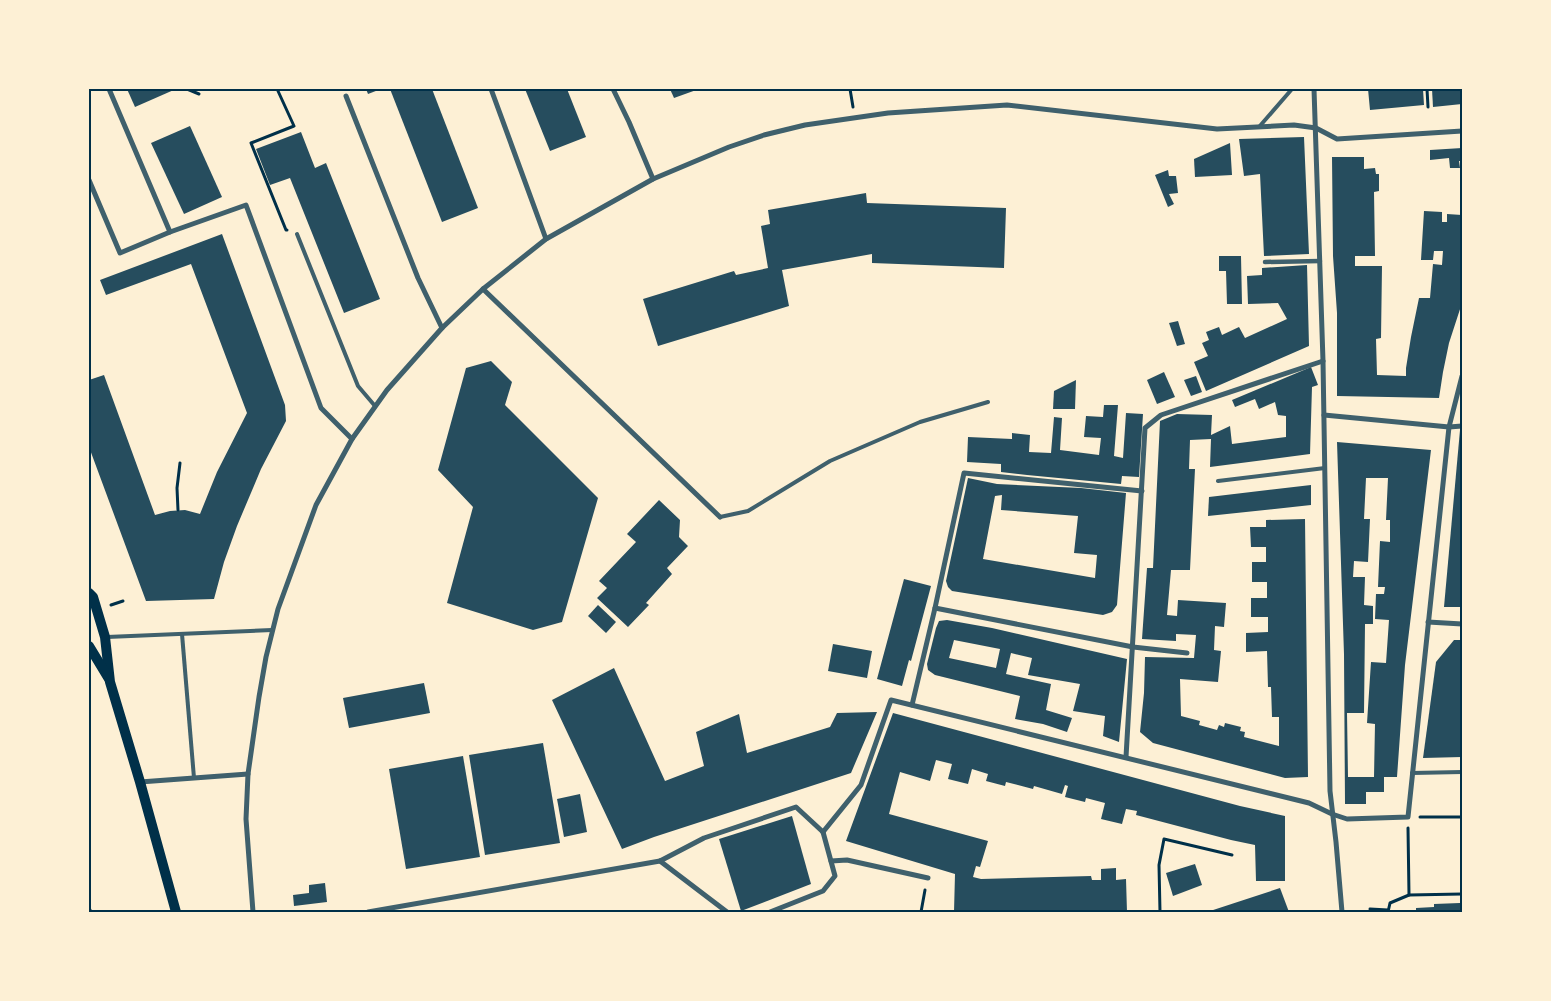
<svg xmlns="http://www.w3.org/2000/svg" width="1551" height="1001" viewBox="0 0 1551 1001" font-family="Literata,serif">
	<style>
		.building { fill: #264d5e; fill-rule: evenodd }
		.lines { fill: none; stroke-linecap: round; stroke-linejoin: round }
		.path { stroke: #003049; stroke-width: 3 }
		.service { stroke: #3f606c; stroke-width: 4 }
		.pedestrian { stroke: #3f606c; stroke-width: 4.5 }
		.minor { stroke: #3f606c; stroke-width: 5 }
		.secondary { stroke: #003049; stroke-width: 10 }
		.neatline { fill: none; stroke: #003049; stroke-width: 2 }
	</style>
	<rect width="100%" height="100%" fill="#fdf0d5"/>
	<g class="building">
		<polygon points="127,89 176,89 135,107"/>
		<polygon points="366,89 381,89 368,94"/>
		<polygon points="390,89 432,89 478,208 442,222"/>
		<polygon points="525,89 567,89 586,137 550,151"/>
		<polygon points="670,89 699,89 674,98"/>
		<polygon points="1368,89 1423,89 1424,105 1370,110"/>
		<polygon points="1432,89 1462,89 1462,104 1433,107"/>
		<polygon points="190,126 222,197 184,214 151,143"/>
		<polygon points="301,132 315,168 326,163 380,299 344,313 290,178 270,185 256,149"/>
		<polygon points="1304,137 1309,254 1264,256 1260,174 1244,176 1239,139"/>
		<polygon points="1230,143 1232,175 1195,177 1194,159"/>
		<polygon points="1462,148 1462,161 1459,161 1460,168 1450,168 1449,158 1430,160 1430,150"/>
		<polygon points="1332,157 1364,157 1364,169 1375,168 1376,174 1379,174 1379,191 1374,192 1375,256 1355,256 1355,266 1382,266 1381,338 1376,339 1377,375 1406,376 1406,368 1411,337 1419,298 1430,298 1433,264 1442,265 1443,251 1434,251 1433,260 1421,260 1424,211 1442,212 1442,222 1447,222 1447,214 1462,215 1461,293 1462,293 1462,303 1449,343 1443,372 1439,398 1337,396 1337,313 1333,256"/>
		<polygon points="1168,170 1169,176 1176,176 1178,193 1169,194 1174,204 1168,207 1155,175"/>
		<polygon points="866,193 867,203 1006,208 1004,268 872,263 872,254 782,270 789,306 658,346 643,299 734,271 736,275 768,268 761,226 770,224 768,210"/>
		<polygon points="222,234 285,405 286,421 261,469 237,526 224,562 214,599 146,601 89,447 89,380 104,375 155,515 170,511 185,510 200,514 217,472 247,413 191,264 106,295 100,280"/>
		<polygon points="1219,256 1241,256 1242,304 1227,304 1226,271 1219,271"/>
		<polygon points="1307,265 1309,346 1206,391 1194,362 1208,356 1202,343 1209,340 1206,332 1219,327 1222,335 1239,327 1245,338 1287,319 1278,303 1248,304 1247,276 1262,275 1262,268"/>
		<polygon points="1178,321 1185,344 1177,346 1169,323"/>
		<polygon points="491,361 512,382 505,405 598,498 562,622 533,630 447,603 473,507 438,470 466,368"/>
		<polygon points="1311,367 1318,385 1312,387 1310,454 1210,467 1211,439 1190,440 1189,469 1195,469 1190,570 1171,570 1167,615 1177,616 1178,600 1226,603 1224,627 1215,626 1214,650 1221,651 1218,682 1180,679 1181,716 1200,721 1199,725 1217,730 1219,725 1224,727 1225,723 1241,727 1240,731 1245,732 1244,737 1279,746 1279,717 1272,717 1271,687 1268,687 1267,651 1246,652 1246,633 1268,632 1268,617 1251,617 1251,598 1267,598 1267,582 1252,582 1252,562 1266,562 1266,547 1251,547 1250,527 1266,527 1266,520 1305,519 1308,777 1285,778 1153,743 1140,732 1144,693 1145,657 1194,658 1196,635 1176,634 1176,641 1142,639 1147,568 1153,568 1160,421 1177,414 1212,415 1211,435 1230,426 1232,444 1286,437 1286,416 1278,415 1275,402 1259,409 1255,399 1235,407 1232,400"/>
		<polygon points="1164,372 1175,397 1157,404 1147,380"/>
		<polygon points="1196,376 1202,392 1191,396 1184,380"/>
		<polygon points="1076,380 1075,409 1053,409 1054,391"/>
		<polygon points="1104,405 1118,405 1114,456 1123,458 1126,413 1143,414 1139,477 1122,476 1121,484 1027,475 1001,472 1001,464 967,462 968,437 1012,439 1012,433 1030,435 1029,452 1051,453 1054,417 1062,418 1060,450 1099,455 1101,438 1084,437 1086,416 1103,417"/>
		<polygon points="1460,430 1462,430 1462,607 1444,607"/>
		<path d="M1337,442l94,8 -26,215 -8,112h-13v15h-18v12h-21l-1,-150zM1366,478h22l-2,42h4v22l-10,-1 -2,46h7l-1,7h-8l-1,25 14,1 -3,43 -15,-1 -4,61 8,1 -1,53h-26l-1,-64h17l1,-89h8v-18l-9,-1 1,-28h-12l1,-16 14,1 2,-43h-6z"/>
		<path d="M968,478l29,6 84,4 45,5 -9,112 -5,7 -9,3 -151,-24 -4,-4 -2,-6zM1002,495l-1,15 77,6 -4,37 23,2 -2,23 -112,-19 12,-63z"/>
		<polygon points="1311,485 1311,505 1208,516 1209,497"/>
		<polygon points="659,500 680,520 679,537 688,546 667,568 672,574 646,603 649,605 628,627 597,598 607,588 599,581 636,542 627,534"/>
		<polygon points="904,579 931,586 911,661 909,660 902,686 877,679"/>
		<polygon points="598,605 616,622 606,633 588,616"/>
		<path d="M947,620l45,8 135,31 -8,83 -16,-6 2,-20 -32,-5 7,-27 -52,-9 4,-17 -21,-5 -5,21 45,10 -5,26 26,8 -5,14 -24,-8 -28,-5 5,-23 -85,-21 -7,-5 -1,-6 9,-36 3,-7zM954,640l46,9 -4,19 -47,-10z"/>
		<polygon points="1454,640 1462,640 1462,757 1423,758 1436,662"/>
		<polygon points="833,644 872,651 867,678 828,671"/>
		<polygon points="614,668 665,781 704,766 696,732 739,714 747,753 830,727 837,713 877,712 851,773 654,837 622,849 552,700"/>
		<polygon points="424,683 430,713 349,728 343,698"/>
		<polygon points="893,713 1240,806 1285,816 1285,881 1256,881 1255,845 1231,840 1136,815 1137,811 1126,809 1122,824 1101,819 1105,803 1086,798 1085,802 1065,797 1068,786 1065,785 1062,794 1034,786 1033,789 1006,782 1005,786 986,781 988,774 972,769 968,784 948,779 952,764 936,760 930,781 900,772 889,814 988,841 980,867 976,866 973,877 981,879 1091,876 1092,880 1101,880 1101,869 1116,868 1116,880 1126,879 1127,912 954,912 955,874 846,841"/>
		<polygon points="543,743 560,843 485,855 469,755"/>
		<polygon points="463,756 480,857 406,869 389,769"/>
		<polygon points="580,794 587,832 564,837 557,799"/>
		<polygon points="792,816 811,884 741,911 719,839"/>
		<polygon points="1195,864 1202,885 1173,896 1166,873"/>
		<polygon points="325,883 327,902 294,906 293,895 309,893 309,885"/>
		<polygon points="1280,888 1289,912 1207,912"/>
		<polygon points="1460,903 1460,907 1462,907 1462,912 1416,912 1416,908 1434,907 1434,904"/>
	</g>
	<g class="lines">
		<g class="path">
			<polyline points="187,89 199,94"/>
			<polyline points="850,89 853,107"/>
			<polyline points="1427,89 1428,107"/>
			<polyline points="278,91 294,126 251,143 286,230 287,230"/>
			<polyline points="178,510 177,488 180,463"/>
			<polyline points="111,605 123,601"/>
			<polyline points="1420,817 1462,817"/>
			<polyline points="1408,828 1409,895"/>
			<polyline points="89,908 91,912"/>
			<polyline points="1370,909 1388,910"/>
			<polyline points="921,912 925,890"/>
			<polyline points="1160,912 1159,865 1164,839 1232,855"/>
			<polyline points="1388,912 1390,903 1409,895 1462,894"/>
		</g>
		<g class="service">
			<polyline points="1259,127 1292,89"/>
			<polyline points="297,234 358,386 375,406"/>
			<polyline points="1218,481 1325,468"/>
			<polyline points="720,517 748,511 830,461 920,422 988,402"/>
			<polyline points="182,634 194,778"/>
			<polyline points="107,637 272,630"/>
			<polyline points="1412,773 1462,772"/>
		</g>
		<polyline class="pedestrian" points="1265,262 1320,261"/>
		<g class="minor">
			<polyline points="491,89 546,239"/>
			<polyline points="613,89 629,122 653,179"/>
			<polyline points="1314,89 1323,361 1330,791 1336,842 1342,912"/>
			<polyline points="346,96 418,278 442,328"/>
			<polyline points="89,180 120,253 170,232 109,89"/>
			<polyline points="170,232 246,205 321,408 352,439"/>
			<polyline points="483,289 720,517"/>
			<polyline points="1324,415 1449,427 1462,426"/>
			<polyline points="935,608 1133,647 1187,653"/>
			<polyline points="1428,622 1462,624"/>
			<polyline points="912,705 935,608 964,473 1142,491"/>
			<polyline points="1126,757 1145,428 1161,415 1323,361"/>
			<polyline points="140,782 248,774"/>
			<polyline points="823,832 861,785 891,700 1309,803 1332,814 1347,819 1408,817 1449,427 1462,376"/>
			<polyline points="660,861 727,912"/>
			<polyline points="831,861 847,860 928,878"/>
			<polyline points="253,912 246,819 248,774 259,697 266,657 278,609 316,505 352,439 387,390 442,328 483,289 546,239 653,179 729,147 764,135 805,125 888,113 1007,105 1217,129 1294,125 1316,128 1337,139 1462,131"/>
			<polyline points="368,912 660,861 704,838 796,807 823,832"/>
			<polyline points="770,912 823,891 835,876 823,832"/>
		</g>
		<g class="secondary">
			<polyline points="89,593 93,597 105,637 110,682 140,782 176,912"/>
			<polyline points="89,646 109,679"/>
		</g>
	</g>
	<rect width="1551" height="1001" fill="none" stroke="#fdf0d5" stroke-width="180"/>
	<rect x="90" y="90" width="1371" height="821" class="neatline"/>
</svg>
